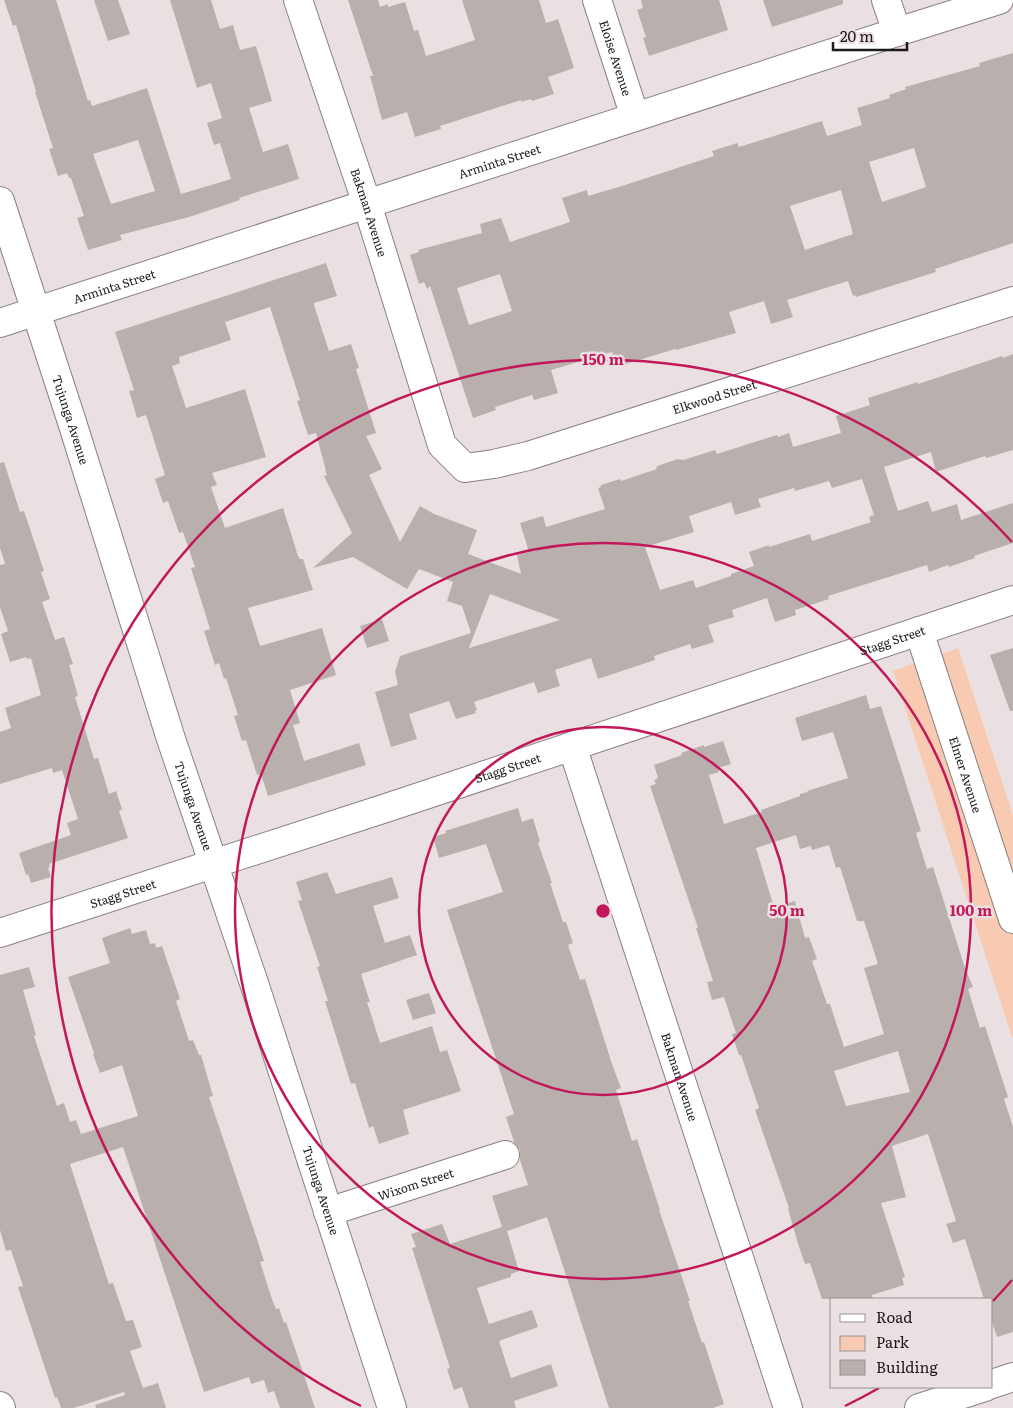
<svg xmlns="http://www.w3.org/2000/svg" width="1013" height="1408" viewBox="0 0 1013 1408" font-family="Literata,serif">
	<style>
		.green { fill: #f8cab1 }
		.building { fill: #b9b0ae; fill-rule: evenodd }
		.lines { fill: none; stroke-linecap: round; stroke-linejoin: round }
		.minor-casing { stroke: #898080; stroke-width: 30 }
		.minor { stroke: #fff; stroke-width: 28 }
		.ring { fill: none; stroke: #c2185b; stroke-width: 2.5 }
		.labels { text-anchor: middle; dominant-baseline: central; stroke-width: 5; stroke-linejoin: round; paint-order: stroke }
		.street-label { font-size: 12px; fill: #1c1919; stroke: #eae0e1 }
		.centre { fill: #c2185b; stroke: #eae0e1; stroke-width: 2.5 }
		.ring-label { font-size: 15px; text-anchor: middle; font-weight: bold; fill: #c2185b; stroke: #eae0e1; stroke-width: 5; stroke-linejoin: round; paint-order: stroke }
	</style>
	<rect width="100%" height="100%" fill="#eae0e1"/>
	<polygon class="green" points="958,648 1013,815 1013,1040 893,671"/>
	<g class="building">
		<path d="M4,0h52l32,101 2,-1 2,6 55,-18 34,106 50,-15 -11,-36 -6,2 -7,-22 15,-5 -11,-35 -14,5 -27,-88h41l9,29 13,-4 7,25 16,-4 16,55 -23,7 14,44 25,-8 11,35 -60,19 1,2 -51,17 -69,18 2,5 -34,10 -11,-32 7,-2 -13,-38h-2l-2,-5 -9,3 -9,-27 4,-1 -18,-56 1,-1 -20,-66 -3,1zM138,140l17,51 -44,13 -18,-50z"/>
		<polygon points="94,0 118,0 130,34 108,41"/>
		<polygon points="348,0 378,0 380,7 388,4 388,7 405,2 414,31 418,30 426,56 475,40 462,0 539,0 546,23 558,19 574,68 548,77 554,94 532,101 531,99 521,102 521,100 440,126 441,129 415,137 407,112 382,120 370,76 373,76"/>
		<polygon points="641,0 719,0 728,30 649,56 643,38 646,37 637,10 643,8"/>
		<polygon points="763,0 843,0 843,4 772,27"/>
		<path d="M1013,53v190l-78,26 1,3 -80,25 -1,-2 -2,1 -5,-15 -61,19 6,17 -22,7 -7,-23 -35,11 7,21 -60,17 -1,-1 -59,18 -4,-15 -61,18 7,23 -24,7 -2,-5 -37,12 1,3 -23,8 -43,-132 -3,3 -3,-7 -5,2 -9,-29 9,-3 -1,-2 64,-17 -2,-9 21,-6 9,24 60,-20 -8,-24 25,-8 1,6 34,-10 92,-30 -2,-5 25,-8 2,4 83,-26 5,15 35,-11 -5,-17 33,-10 -1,-3 17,-6 -1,-2 75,-21 -1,-3zM914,148l12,39 -44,15 -13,-40zM841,190l12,44 -48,16 -15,-44zM500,274l12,37 -43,14 -12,-37z"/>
		<path d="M326,263l11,33 -23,7v2l15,46 22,-7 8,24 -3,1 20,64 -10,3 16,33 -13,6 31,67 20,-36 14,8 43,16 -9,24 53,20 -4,-19 12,-3 -9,-29 23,-7 3,11 59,-18 -7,-21 3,-1v-2l19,-6 1,2 36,-12 -1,-2 4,-2 18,-6 5,1 32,-10 2,4 60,-19 1,2 11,-4 4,14 48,-14 -5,-17 34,-11 -2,-7 50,-16v2l84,-28 1,2 10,-4v96l-27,8 -1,-2 -49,16 -5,-20 -47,15 14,44 30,-10 4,11 25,-8 4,16 52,-17v40l-39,13 1,2 -26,9 -1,-2 -19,7 -2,-7 -99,31 1,3 -34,11 1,5 -21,7 -8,-24 -35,12 2,7 -26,8 6,17 -22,7 -2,-5 -36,12 1,4 -57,19 -7,-21 -36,12 5,16 -22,7 -4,-11 -60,20 3,8 -2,1 1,2 -20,6 -7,-18 -40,13 8,25 -26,8 -16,-55 23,-7 -3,-13 5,-16 71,-23 -9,-27 -15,-5 6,-19 -34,-13 -12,20 -54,-32 -40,11 39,-35 -28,-57 3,-1 -2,-4h1l-10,-38 -8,2 -11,-34 3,-1 -30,-93 -45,15 6,18 -52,17 1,6 -8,3 14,42 59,-19 21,68 -54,16 5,12 -6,2 14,41 58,-20 15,48 2,3h3l10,31 -65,18 12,38 62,-18 14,47 -46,15 10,33 -7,2 11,36 55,-18 7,22 -98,31 -7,-22 -4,1 -11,-35 -4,1 -8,-25 4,-1 -12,-37 -2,1 -5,-16 -4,2 -11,-34 6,-2 -19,-61 4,-1 -12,-35 -4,1 -11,-32 -5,2 -8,-24 10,-4 -19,-60 -9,3 -8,-27 5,-1 -19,-58zM862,479l12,36 -5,2 2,5 -59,19 -2,-7 -41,13v-2l-20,7 5,14 -23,8v2l-35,12 -3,-8 -33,10 -15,-43 49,-15 -5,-16 42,-14 4,13 26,-8 -3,-8 36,-11 1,3 34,-10 3,7zM490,594l70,26 -91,28z"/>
		<polygon points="4,462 20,512 24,511 44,571 41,572 50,599 42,602 55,640 64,637 73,664 69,665 78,696 75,697 94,759 98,758 109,794 116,791 122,809 119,811 128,838 49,864 50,867 48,868 51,877 31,883 28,874 26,875 19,853 71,835 67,823 78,819 62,770 53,773 52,768 0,784 0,732 11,728 5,708 41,695 31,658 27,659 26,657 10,662 1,634 8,631 0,607 0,565 5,564 0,548 0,463"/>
		<polygon points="382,619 389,641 367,648 360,626"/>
		<polygon points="1013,648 1013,711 1010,711 990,655"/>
		<path d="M866,695l4,14 11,-3 40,125 -5,2 11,36 6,-2 32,101 8,19 -5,2 12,39 5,-2 23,71 -4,2 9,28v205l-16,5 -5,-15v-23h-8l-19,-60 -12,4 -7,-19 10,-3 -28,-87 -36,12 14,51 -25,6 24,74 -3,1 2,7 -32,10 1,4h-51l-12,-36 -5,1 -6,-17 -11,-38 1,-1 -34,-98 4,-2 -18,-53h-2l-7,-21 4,-1 -12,-36 -12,3 -5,-18 6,-1 -17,-53h2l-48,-142 6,-2 -2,-4 4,-2 -4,-13 28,-10 -1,-2 23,-8v2l19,-6 8,23 -13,4 1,4 -10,3 15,49 38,-12 -1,-2 39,-14v-2l8,-2 -1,-1 41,-13 -15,-46 -31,9 -7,-23zM796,835l4,14 11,-3 1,4 17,-5 7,23 4,-1 17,54h7l14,43 -14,4 20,66 -40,13 -14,-43h-3l-15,-43 5,-2 -8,-22 -4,1 -10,-37 -21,6 -18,-59zM898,1051l12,41 -64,14 -12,-35z"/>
		<polygon points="518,808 522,822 533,818 540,842 538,843 552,883 550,883 563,922 566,922 573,943 568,945 580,980 585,979 612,1064 621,1088 616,1090 632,1141 637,1139 660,1210 659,1210 690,1301 688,1301 702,1343 704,1342 724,1404 713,1408 609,1408 547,1217 507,1231 519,1271 511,1274 511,1277 477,1288 489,1324 532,1310 538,1327 499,1341 511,1378 551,1364 558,1386 514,1401 516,1408 469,1408 462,1387 454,1390 447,1369 450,1368 412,1248 416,1247 411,1234 442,1224 450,1244 502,1227 492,1196 528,1185 520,1160 520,1150 514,1142 506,1117 514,1114 447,910 503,892 486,844 439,858 433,837 446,833 445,831"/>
		<polygon points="327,872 336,894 392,877 399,898 373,906 385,943 410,935 417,955 361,974 370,1002 367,1002 380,1043 432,1026 440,1052 447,1050 461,1091 403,1110 409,1134 379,1144 373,1126 369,1128 355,1083 351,1084 325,1001 328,1001 317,967 320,966 298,901 302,900 296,882"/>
		<polygon points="130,928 132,934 146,930 150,944 155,943 156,948 162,946 180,999 176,1001 189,1041 193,1040 199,1055 201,1055 213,1096 209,1097 257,1239 264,1261 260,1262 272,1299 276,1309 279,1308 284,1323 286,1322 315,1408 280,1408 274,1391 268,1393 264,1380 251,1384 249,1377 204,1392 123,1147 70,1164 109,1284 113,1283 126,1321 133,1320 142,1347 130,1351 143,1388 158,1383 166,1408 96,1408 95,1405 125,1395 124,1392 74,1408 61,1408 57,1397 55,1398 18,1287 23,1286 11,1250 6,1251 0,1230 0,975 29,967 35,987 23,990 36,1035 34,1036 57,1106 64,1103 70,1122 76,1120 81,1134 138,1116 122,1065 100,1073 93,1054 94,1053 68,977 110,963 102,938"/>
		<polygon points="429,993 436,1013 413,1020 406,1000"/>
	</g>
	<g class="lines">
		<g class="minor-casing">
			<g id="minor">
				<path id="s1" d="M298,0l69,204 75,241 23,23 29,-4 34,-8 485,-155"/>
				<path id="s2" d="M597,0l38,117"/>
				<polyline points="886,0 897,32"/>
				<path id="s3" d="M0,201l72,221 99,317 83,244 138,425"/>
				<path id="s4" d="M0,323l897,-291 102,-32"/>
				<path id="s5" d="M919,631l94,288"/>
				<path id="s6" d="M572,746l216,662"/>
				<path id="s7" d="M0,933l389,-126 624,-207"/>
				<path id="s8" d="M328,1212l177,-57"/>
				<polyline points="992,1384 1013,1377"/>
				<polyline points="0,1406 1,1408"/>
				<polyline points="919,1408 985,1387"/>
			</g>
		</g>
		<use href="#minor" class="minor"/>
	</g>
	<g class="ring">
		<circle cx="603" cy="911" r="184"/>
		<circle cx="603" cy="911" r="368"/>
		<path d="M1012 1280A551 551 0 0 1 993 1301M879 1388A551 551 0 0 1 845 1406M361 1406A551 551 0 1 1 1012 542"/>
	</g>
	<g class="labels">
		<g class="street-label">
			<text stroke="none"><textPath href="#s2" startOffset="61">Eloise Avenue</textPath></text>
			<text stroke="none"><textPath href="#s4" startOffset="525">Arminta Street</textPath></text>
			<text stroke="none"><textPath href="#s1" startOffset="224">Bakman Avenue</textPath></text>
			<text stroke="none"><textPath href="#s4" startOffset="120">Arminta Street</textPath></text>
			<text stroke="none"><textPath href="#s1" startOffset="760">Elkwood Street</textPath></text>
			<text stroke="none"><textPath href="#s3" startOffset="230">Tujunga Avenue</textPath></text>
			<text stroke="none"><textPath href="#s7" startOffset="939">Stagg Street</textPath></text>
			<text stroke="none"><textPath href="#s7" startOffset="534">Stagg Street</textPath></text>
			<text stroke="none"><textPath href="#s5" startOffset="151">Elmer Avenue</textPath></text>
			<text stroke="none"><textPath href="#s3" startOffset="635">Tujunga Avenue</textPath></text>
			<text stroke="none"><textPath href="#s7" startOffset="129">Stagg Street</textPath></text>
			<text stroke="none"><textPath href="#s6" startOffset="348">Bakman Avenue</textPath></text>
			<text stroke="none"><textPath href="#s8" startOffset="92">Wixom Street</textPath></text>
			<text stroke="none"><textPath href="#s3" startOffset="1040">Tujunga Avenue</textPath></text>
		</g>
	</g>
	<circle cx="603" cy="911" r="8" class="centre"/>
	<g class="ring-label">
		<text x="603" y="365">150 m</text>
		<text x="787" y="916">50 m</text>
		<text x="971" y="916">100 m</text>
	</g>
	<rect x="830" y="1298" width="162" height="90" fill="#eae0e1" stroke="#989091"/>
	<rect x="840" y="1314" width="25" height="8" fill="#ffffff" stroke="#989091"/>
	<text x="876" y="1323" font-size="15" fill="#1c1919">Road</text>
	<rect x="840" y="1336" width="25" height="15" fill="#f8cab1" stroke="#989091"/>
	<text x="876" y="1348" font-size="15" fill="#1c1919">Park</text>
	<rect x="840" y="1360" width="25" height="15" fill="#b9b0ae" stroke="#989091"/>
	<text x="876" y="1373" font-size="15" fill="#1c1919">Building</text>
	<path d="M833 42v8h74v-8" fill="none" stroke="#1c1919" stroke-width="2.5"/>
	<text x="840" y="42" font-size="15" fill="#1c1919" stroke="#eae0e1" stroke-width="4" paint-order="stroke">20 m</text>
</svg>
